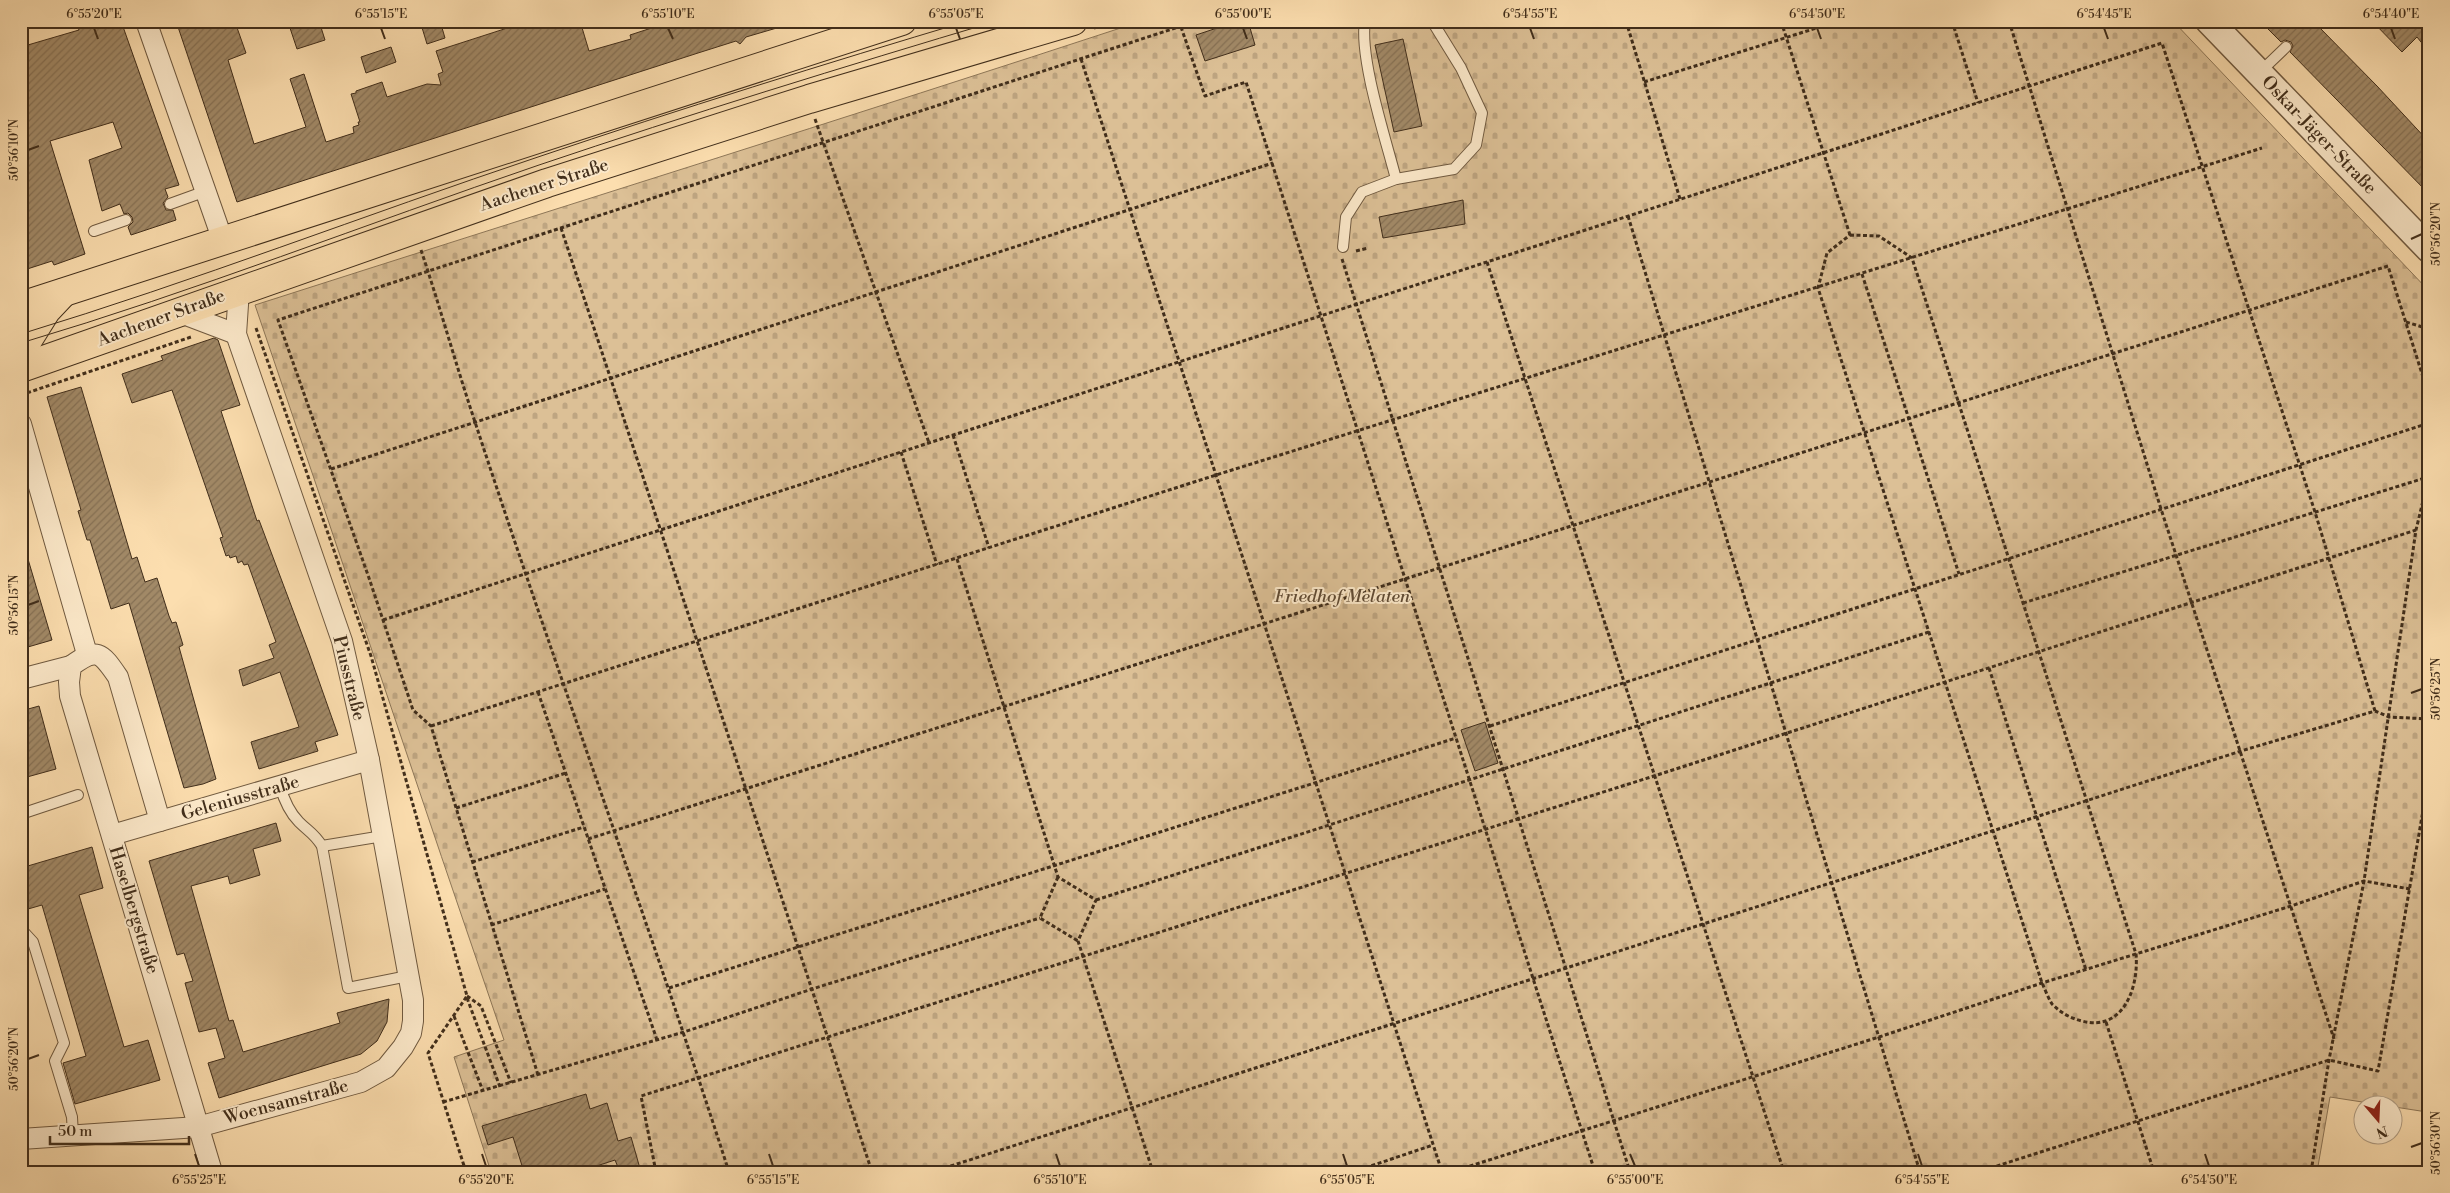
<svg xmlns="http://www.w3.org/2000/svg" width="2450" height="1193" viewBox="0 0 2450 1193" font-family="'Libre Bodoni',serif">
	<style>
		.cemetery { fill: url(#cemetery-stones); stroke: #8e7758 }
		.building { fill: url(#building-hatch); stroke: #412e1b }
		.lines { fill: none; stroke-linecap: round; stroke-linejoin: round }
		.service-casing { stroke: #705a40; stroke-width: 12 }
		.minor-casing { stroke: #705a40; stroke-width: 22 }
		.tertiary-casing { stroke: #705a40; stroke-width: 29 }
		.primary-casing { stroke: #412e1b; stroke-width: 30 }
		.path { stroke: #412e1b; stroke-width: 3; stroke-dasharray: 4 2.5; stroke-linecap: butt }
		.service { stroke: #fdeacb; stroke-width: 10 }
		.minor { stroke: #fdeacb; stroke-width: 20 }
		.tertiary { stroke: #fdeacb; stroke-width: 26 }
		.primary { stroke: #fcdeaf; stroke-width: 28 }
		.tram { stroke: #412e1b; stroke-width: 1 }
		.ticks { fill: none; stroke: #412e1b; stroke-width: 2 }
		.labels { text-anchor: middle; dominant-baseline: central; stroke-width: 4; stroke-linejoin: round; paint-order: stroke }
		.street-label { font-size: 18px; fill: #412e1b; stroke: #fdeacb }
		.park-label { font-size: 18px; font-style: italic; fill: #604b34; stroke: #fdeacb }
		.neatline { fill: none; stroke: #412e1b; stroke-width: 2 }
		.ticks-label { font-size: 12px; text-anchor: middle; fill: #412e1b }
	</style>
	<defs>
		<pattern id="cemetery-stones" width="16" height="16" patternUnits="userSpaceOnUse" patternTransform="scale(1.25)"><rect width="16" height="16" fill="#dcc096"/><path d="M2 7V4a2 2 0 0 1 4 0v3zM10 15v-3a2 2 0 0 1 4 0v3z" fill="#bea581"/></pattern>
		<pattern id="building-hatch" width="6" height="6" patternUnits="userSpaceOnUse" patternTransform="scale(1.25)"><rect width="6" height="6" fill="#a28a68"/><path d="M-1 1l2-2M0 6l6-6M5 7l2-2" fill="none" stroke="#867155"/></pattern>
	</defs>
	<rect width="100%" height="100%" fill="#fcdeaf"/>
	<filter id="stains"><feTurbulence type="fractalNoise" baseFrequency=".004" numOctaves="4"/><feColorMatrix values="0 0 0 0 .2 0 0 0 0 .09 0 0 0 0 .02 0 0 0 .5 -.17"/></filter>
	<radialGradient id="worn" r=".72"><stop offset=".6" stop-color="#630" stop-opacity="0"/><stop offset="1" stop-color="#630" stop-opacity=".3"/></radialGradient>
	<path class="cemetery" d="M1142,21h1031l256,270 -2,821 -97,-15 -13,75h-1826l-37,-115 50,-17c-84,-244 -165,-490 -249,-735 296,-95 592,-187 887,-284z"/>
	<g class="building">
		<polygon points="76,21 121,21 179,185 165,189 168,197 163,203 166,210 173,210 176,220 131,235 128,227 133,222 132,217 128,213 124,214 120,204 102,211 89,160 122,148 113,122 50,141 85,254 54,265 52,261 21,271 21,47 79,30"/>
		<polygon points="176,21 215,21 217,28 235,22 246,53 228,60 254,144 306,127 290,79 304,74 326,142 354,133 353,127 359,125 358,122 360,122 351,94 356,93 356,91 382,82 387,97 427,84 441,85 438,74 443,72 436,51 529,21 580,21 589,51 631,39 630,35 673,21 786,21 787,25 746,37 740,44 736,41 698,53 237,202"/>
		<polygon points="313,21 319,21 325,40 297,49 290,28"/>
		<polygon points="420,21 440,21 445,38 427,44"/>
		<polygon points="1238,21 1248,21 1255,45 1205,61 1196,35"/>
		<polygon points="2260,21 2306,21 2310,27 2318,26 2377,86 2429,142 2429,194 2290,52 2293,46 2291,42 2285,40 2281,42"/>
		<polygon points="2372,21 2429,21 2429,52 2417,37 2402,52"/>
		<polygon points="1403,39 1422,126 1394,132 1375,45"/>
		<polygon points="391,47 396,62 366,73 361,57"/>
		<polygon points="1463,200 1465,224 1383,238 1379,217"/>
		<polygon points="214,338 218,340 240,405 221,411 257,521 259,520 309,653 338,735 315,742 318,751 259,769 251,742 299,727 280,672 243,686 239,670 274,658 269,645 276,642 248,564 244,565 242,561 238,563 236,556 230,558 229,555 226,556 220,538 223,537 172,390 132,403 122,374 163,360 161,356"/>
		<polygon points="81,387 132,559 137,557 145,582 157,578 169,616 172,623 176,622 183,645 179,647 216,779 203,784 184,788 129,603 111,609 90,540 87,540 78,511 81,510 47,397"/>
		<polygon points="21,549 25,549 52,640 21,649"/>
		<polygon points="39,706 56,769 27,777 21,758 21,711"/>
		<polygon points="1485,722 1498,763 1475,771 1461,730"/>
		<polygon points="276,823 281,841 253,849 260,875 230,884 228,876 191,886 229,1021 233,1020 243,1052 340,1023 337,1013 389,999 387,1022 377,1041 361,1054 219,1098 208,1063 225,1058 216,1028 199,1032 185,983 193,981 184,953 177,955 149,861"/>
		<polygon points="92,847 103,888 79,895 124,1047 148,1040 160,1080 75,1104 63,1063 86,1056 42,905 21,911 21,868"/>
		<polygon points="586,1094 590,1109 607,1103 618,1141 631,1137 641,1172 620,1172 615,1160 578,1172 524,1172 513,1137 488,1145 482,1126"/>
	</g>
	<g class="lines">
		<g class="service-casing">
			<g id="service">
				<polyline points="2313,21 2314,21"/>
				<polyline points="2260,72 2286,47"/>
				<polyline points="1396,179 1454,169 1476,145 1482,113 1461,68 1432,21"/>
				<polyline points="170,204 206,191"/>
				<polyline points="94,231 126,220"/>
				<path d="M1343,247l3,-30 16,-25 34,-13c-10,-39 -37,-121 -31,-158"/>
				<path d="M280,786c4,14 9,26 19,36 10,10 15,11 23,24l26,142 60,-12"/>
				<polyline points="21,814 78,795"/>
				<polyline points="322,846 383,836"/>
				<polyline points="21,929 33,942 64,1043 55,1061 72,1117 73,1135"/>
			</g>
		</g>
		<g class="minor-casing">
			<g id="minor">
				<polyline points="146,21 223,241"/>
				<polyline points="178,312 236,334"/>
				<polyline points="21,424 87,654"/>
				<polyline points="21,679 71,666"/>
				<path d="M160,821l-42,-144c-17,-25 -21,-30 -47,-11l-2,16 1,14 142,476"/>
				<polyline points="112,835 369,760"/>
				<polyline points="21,1139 198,1127 361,1082 386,1068 403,1047 411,1033 413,1021 413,1000 369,760 342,641 236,334 239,290"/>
			</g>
		</g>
		<g class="tertiary-casing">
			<polyline id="tertiary" points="2209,21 2429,249"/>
		</g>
		<g class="primary-casing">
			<g id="primary">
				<polyline points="21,306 902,21"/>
				<polyline points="21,351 46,311 63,293"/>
				<polyline points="21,368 547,183 809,99 1073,21"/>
			</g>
		</g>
		<g class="path">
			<polyline points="1227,21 1228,25"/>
			<polyline points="1626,21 1680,199"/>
			<polyline points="1781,21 1850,235"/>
			<polyline points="1952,21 1978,103"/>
			<polyline points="2009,21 2161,509 2334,1039"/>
			<polyline points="1181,27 1205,96 1246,82 1595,1172"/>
			<polyline points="1094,28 1115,21"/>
			<polyline points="1081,59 1442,1172"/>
			<polyline points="1644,82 1839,21"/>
			<polyline points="815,119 929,443"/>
			<polyline points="1628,216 1920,1172"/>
			<polyline points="561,228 872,1172"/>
			<path d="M1850,235l29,1 33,22 224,696c3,34 -13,78 -54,67 -12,-3 -21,-8 -30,-17 -4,-6 -7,-15 -10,-21l-224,-695 9,-35z"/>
			<path d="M421,250c19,57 35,115 54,172 82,251 173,498 254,750"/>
			<polyline points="1356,251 1368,248"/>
			<polyline points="1342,259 1630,1172"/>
			<polyline points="1487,262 1784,1172"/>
			<polyline points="1862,274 1959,574"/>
			<polyline points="2406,322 2429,329"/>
			<polyline points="256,328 371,656 467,996 428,1053 466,1172"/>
			<polyline points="21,395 191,337"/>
			<polyline points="953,435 989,548"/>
			<polyline points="901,452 937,565"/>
			<polyline points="331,469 1273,163"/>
			<polyline points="957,559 1058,877 1096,900 1078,941 1153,1172"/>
			<polyline points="2023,603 2428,477"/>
			<polyline points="383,620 2162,43 2315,512 2375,711"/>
			<polyline points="1989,668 2086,970"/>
			<polyline points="538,692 657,1040"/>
			<polyline points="431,726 1216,475 2262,148"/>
			<polyline points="1490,726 2429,423"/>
			<polyline points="456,808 566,773"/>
			<polyline points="588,839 2388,266 2429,396"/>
			<polyline points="472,862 584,827"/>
			<polyline points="1058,877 1040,918 1078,941"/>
			<polyline points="1096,900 1929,632"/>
			<polyline points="491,925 605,889"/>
			<polyline points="669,988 1456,738"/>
			<polyline points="467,996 481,1006 511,1083"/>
			<polyline points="467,998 500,1087"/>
			<polyline points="454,1016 483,1091"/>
			<polyline points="2106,1022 2154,1172"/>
			<polyline points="538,1075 431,726 413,710 369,578 278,320 1197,21"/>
			<polyline points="443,1102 684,1032 812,989 1040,918"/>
			<polyline points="656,1172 641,1096 1654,776 2416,530"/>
			<polyline points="932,1172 2241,751 2375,711 2389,717 2429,719"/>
			<polyline points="1353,1172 1433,1145"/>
			<polyline points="1451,1172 1879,1037 2042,983 2291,906 2364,881 2410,889"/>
			<polyline points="1978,1172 2329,1060 2378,1071 2429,776"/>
			<polyline points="2311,1172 2329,1060 2364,881 2416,530 2429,476"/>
		</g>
		<use href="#service" class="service"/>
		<use href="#minor" class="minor"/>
		<use href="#tertiary" class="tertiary"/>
		<use href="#primary" class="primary"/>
		<g class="tram">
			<path d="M21,334c174,-53 344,-119 517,-177 142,-48 286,-93 430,-136"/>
			<path d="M21,343c175,-52 345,-119 518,-178 151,-51 304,-98 458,-144"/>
		</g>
	</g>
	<path class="ticks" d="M94,28l4,11M381,28l4,11M668,28l5,11M956,28l4,11M1243,28l4,11M1530,28l4,11M1817,28l4,11M2104,28l4,11M2391,28l4,11M28,150l11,-4M2411,239l11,-5M28,605l11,-4M2411,693l11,-4M28,1059l11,-4M2411,1147l11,-4M195,1154l4,12M482,1154l4,12M769,1154l4,12M1056,1154l4,12M1343,1154l4,12M1630,1154l5,12M1918,1154l4,12M2205,1154l4,12"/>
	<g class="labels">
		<g class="street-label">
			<text transform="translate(2319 135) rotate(46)">Oskar-Jäger-Straße</text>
			<text transform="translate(544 185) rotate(-18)">Aachener Straße</text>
			<text transform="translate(161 318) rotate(-20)">Aachener Straße</text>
			<text transform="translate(349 678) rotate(76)">Piusstraße</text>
			<text transform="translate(240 798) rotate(-16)">Geleniusstraße</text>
			<text transform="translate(134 910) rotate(73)">Haselbergstraße</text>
			<text transform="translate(286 1102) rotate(-15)">Woensamstraße</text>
		</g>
		<g class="park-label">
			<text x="1342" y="596">Friedhof Melaten</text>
		</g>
	</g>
	<rect width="2450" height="1193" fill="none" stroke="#fcdeaf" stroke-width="55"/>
	<g transform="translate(2378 1120) rotate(161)"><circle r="24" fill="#fdeacb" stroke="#b29f85"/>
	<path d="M0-4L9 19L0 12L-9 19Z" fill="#8f2418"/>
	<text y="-8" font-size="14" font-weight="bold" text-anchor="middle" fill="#412e1b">N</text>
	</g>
	<path d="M50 1136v8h139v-8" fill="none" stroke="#412e1b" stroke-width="2.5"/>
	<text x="58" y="1136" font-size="15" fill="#412e1b" stroke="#fdeacb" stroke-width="4" paint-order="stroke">50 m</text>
	<rect x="28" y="28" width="2394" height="1138" class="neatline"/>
	<g class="ticks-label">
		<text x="94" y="18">6°55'20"E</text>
		<text x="381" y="18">6°55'15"E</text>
		<text x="668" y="18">6°55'10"E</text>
		<text x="956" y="18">6°55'05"E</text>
		<text x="1243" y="18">6°55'00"E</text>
		<text x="1530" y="18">6°54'55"E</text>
		<text x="1817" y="18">6°54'50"E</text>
		<text x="2104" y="18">6°54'45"E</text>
		<text x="2391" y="18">6°54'40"E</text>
		<text transform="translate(14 150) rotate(-90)" y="4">50°56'10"N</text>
		<text transform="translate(2436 234) rotate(-90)" y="4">50°56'20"N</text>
		<text transform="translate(14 605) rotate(-90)" y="4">50°56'15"N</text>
		<text transform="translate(2436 689) rotate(-90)" y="4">50°56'25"N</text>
		<text transform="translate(14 1059) rotate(-90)" y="4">50°56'20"N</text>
		<text transform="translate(2436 1143) rotate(-90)" y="4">50°56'30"N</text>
		<text x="199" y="1184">6°55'25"E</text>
		<text x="486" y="1184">6°55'20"E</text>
		<text x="773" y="1184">6°55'15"E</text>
		<text x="1060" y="1184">6°55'10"E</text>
		<text x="1347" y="1184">6°55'05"E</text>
		<text x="1635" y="1184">6°55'00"E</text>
		<text x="1922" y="1184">6°54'55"E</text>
		<text x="2209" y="1184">6°54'50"E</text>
	</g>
	<rect width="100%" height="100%" filter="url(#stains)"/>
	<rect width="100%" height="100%" fill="url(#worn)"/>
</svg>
